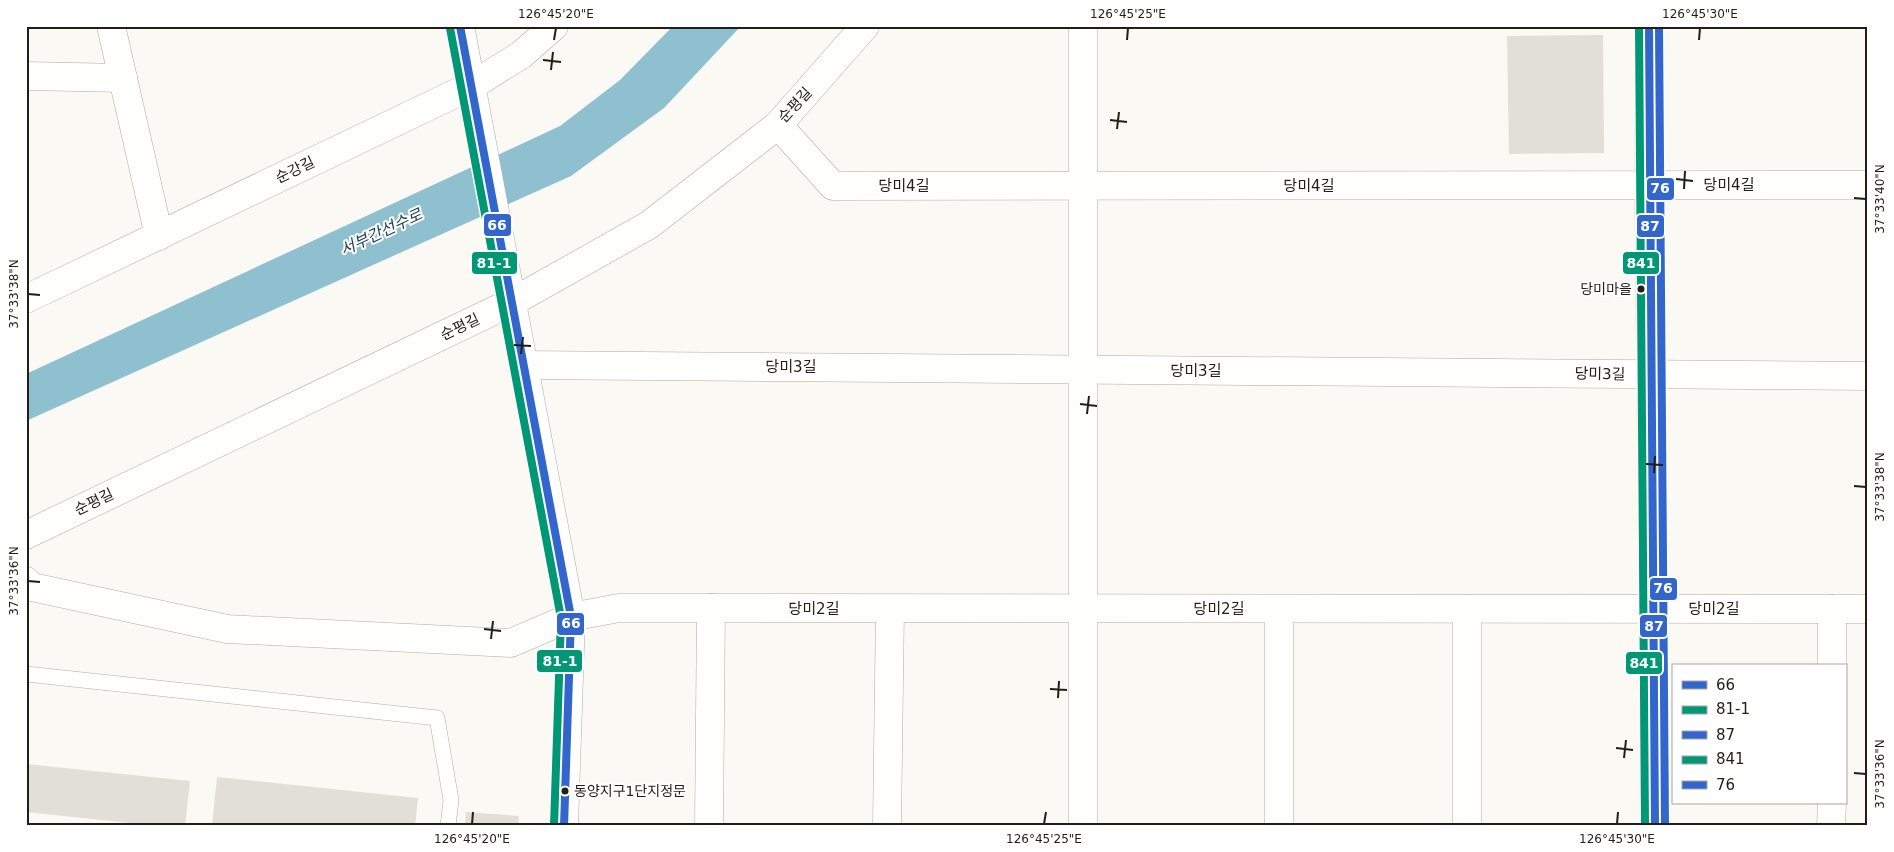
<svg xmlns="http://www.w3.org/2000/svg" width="1894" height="852" viewBox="0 0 1894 852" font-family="'DejaVu Sans','Noto Sans KR',sans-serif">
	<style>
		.water { fill: #8ec0d0 }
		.building { fill: #e1dfd8 }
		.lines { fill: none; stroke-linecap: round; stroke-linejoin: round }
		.lane-casing { stroke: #afada6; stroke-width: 16 }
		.street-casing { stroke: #afada6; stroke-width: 29 }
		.lane { stroke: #fefefd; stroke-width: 15 }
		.street { stroke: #fefefd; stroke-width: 28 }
		.bus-1-casing { stroke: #fff; stroke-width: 11 }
		.bus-2-casing { stroke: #fff; stroke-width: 11 }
		.bus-3-casing { stroke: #fff; stroke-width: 11 }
		.bus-4-casing { stroke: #fff; stroke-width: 11 }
		.bus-5-casing { stroke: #fff; stroke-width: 11 }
		.bus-1 { stroke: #36c; stroke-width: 8 }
		.bus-2 { stroke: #009775; stroke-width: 8 }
		.bus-3 { stroke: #36c; stroke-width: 8 }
		.bus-4 { stroke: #009775; stroke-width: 8 }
		.bus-5 { stroke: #36c; stroke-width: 8 }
		.ticks { fill: none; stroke: #221e15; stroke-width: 2 }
		.bus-dot { fill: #221e15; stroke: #fff; stroke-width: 2 }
		.labels { text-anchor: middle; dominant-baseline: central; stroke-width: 4; stroke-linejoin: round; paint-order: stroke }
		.bus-label { font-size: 14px; fill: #221e15; stroke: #fff; text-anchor: end }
		.street-label { font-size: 15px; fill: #221e15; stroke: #fff }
		.water-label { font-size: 16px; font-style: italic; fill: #1b3d49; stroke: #fff }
		.line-badge { stroke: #fff; stroke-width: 2 }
		.badge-label { font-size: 14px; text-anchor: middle; font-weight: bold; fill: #fff }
		.neatline { fill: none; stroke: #221e15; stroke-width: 2 }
		.ticks-label { font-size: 12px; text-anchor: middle; fill: #221e15 }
	</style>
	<rect width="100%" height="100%" fill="#fbf9f4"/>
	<polygon class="water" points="673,26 741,26 664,108 571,176 26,421 26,374 560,126 620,80"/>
	<g class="building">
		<polygon points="1603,35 1604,153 1509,154 1507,36"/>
		<polygon points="26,764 190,781 185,826 158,826 26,812"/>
		<polygon points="217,777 418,798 415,826 212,825"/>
		<polygon points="466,812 519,816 518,826 465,826"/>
	</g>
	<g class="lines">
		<g class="lane-casing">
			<polyline id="lane" points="26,674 437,718 451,800 448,826"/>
		</g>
		<g class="street-casing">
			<g id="street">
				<polyline points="111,26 159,236"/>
				<polyline points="460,26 571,617 564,826"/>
				<polyline points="1649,26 1649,185 1655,826"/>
				<polyline points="26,76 123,78"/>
				<polyline points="778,125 833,186 1868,185"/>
				<polyline points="26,299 471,86 521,55 554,26"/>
				<polyline points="523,365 1868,376"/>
				<polyline points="26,535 512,302 649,225 778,125 865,26"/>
				<polyline points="26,581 32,587 227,629 511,643 571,617 619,608 1868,609"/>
				<polyline points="1467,609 1467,826"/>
				<polyline points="1832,666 1832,609"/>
				<polyline points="709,826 711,608"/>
				<polyline points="887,826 890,609"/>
				<polyline points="1083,826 1083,26"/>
				<polyline points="1279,826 1279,609"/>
				<polyline points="1831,826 1832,803"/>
			</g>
		</g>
		<use href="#lane" class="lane"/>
		<use href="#street" class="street"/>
		<g class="bus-1-casing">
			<polyline id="bus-1" points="460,26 571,617 564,826"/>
		</g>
		<g class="bus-2-casing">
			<polyline id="bus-2" points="450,28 561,618 554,826"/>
		</g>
		<g class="bus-3-casing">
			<polyline id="bus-3" points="1649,26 1655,826"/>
		</g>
		<g class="bus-4-casing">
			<polyline id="bus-4" points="1639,26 1645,826"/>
		</g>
		<g class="bus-5-casing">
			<polyline id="bus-5" points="1659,26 1665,826"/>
		</g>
		<use href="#bus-1" class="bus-1"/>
		<use href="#bus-2" class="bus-2"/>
		<use href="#bus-3" class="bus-3"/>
		<use href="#bus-4" class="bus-4"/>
		<use href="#bus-5" class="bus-5"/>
	</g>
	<path class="ticks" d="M554,40l2,-12M1127,40l1,-12M1699,40l1,-12M543,60l18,2M551,70l2,-18M1110,120l17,2M1117,129l2,-17M1676,179l17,2M1684,189l1,-18M1854,198l12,1M28,294l12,1M514,345l17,1M521,354l2,-17M1080,404l17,2M1087,414l2,-18M1646,464l17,1M1654,473l1,-17M1854,486l12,1M28,581l12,1M484,629l17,2M491,639l2,-18M1050,689l17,1M1058,698l1,-17M1616,748l17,2M1624,758l2,-18M1854,773l12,1M472,824l1,-12M1044,824l2,-12M1617,824l1,-12"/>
	<g class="bus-dot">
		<circle cx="1641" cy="289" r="4.5"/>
		<circle cx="565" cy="791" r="4.5"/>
	</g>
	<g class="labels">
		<g class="bus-label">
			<text x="1632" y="289">당미마을</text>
			<text x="574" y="791" text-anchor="start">동양지구1단지정문</text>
		</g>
		<g class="street-label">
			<text transform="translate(795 105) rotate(-47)">순평길</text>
			<text transform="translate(295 170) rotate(-26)">순강길</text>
			<text x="1729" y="185">당미4길</text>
			<text x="904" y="186">당미4길</text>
			<text x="1309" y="186">당미4길</text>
			<text transform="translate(460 327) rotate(-26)">순평길</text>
			<text x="791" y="367">당미3길</text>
			<text x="1196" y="371">당미3길</text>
			<text transform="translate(1600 374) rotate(1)">당미3길</text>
			<text transform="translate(94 502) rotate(-26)">순평길</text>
			<text x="814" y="609">당미2길</text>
			<text x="1219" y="609">당미2길</text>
			<text x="1714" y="609">당미2길</text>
		</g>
		<g class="water-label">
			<text transform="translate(381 232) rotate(-25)">서부간선수로</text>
		</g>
	</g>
	<g class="line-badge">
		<rect x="1646" y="177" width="29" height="24" rx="5" fill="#36c"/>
		<rect x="483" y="213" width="29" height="24" rx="5" fill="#36c"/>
		<rect x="1636" y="214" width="29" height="24" rx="5" fill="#36c"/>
		<rect x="471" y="251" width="47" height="24" rx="5" fill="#009775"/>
		<rect x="1622" y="251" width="38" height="24" rx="5" fill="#009775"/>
		<rect x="1649" y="577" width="29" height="24" rx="5" fill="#36c"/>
		<rect x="556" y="612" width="29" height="24" rx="5" fill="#36c"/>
		<rect x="1639" y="614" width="29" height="24" rx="5" fill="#36c"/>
		<rect x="536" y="649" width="47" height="24" rx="5" fill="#009775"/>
		<rect x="1625" y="651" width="38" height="24" rx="5" fill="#009775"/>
	</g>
	<g class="badge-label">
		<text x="1660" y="193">76</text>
		<text x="497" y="230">66</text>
		<text x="1650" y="231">87</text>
		<text x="494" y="268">81-1</text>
		<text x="1641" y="268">841</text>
		<text x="1663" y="593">76</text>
		<text x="571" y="628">66</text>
		<text x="1654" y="631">87</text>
		<text x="560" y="666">81-1</text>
		<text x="1644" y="668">841</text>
	</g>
	<rect width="1894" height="852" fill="none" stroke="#ffffff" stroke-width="55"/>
	<rect x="1672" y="664" width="175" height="140" fill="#ffffff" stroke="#a7a5a1"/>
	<rect x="1682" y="681" width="25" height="8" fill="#3366cc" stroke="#a7a5a1"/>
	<text x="1716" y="690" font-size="15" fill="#221e15">66</text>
	<rect x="1682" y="706" width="25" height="8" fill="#009775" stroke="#a7a5a1"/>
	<text x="1716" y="714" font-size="15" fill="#221e15">81-1</text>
	<rect x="1682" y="731" width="25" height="8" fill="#3366cc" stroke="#a7a5a1"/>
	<text x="1716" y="740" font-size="15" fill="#221e15">87</text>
	<rect x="1682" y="756" width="25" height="8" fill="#009775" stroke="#a7a5a1"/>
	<text x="1716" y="764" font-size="15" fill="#221e15">841</text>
	<rect x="1682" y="781" width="25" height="8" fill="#3366cc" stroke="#a7a5a1"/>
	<text x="1716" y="790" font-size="15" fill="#221e15">76</text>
	<rect x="28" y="28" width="1838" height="796" class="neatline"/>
	<g class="ticks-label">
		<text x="556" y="18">126°45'20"E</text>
		<text x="1128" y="18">126°45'25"E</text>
		<text x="1700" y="18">126°45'30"E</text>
		<text transform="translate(1880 199) rotate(-90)" y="4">37°33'40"N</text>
		<text transform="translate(14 294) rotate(-90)" y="4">37°33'38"N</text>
		<text transform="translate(1880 487) rotate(-90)" y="4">37°33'38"N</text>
		<text transform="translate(14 581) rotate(-90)" y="4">37°33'36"N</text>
		<text transform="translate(1880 774) rotate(-90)" y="4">37°33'36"N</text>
		<text x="472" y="843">126°45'20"E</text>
		<text x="1044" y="843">126°45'25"E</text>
		<text x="1617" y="843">126°45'30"E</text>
	</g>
</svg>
